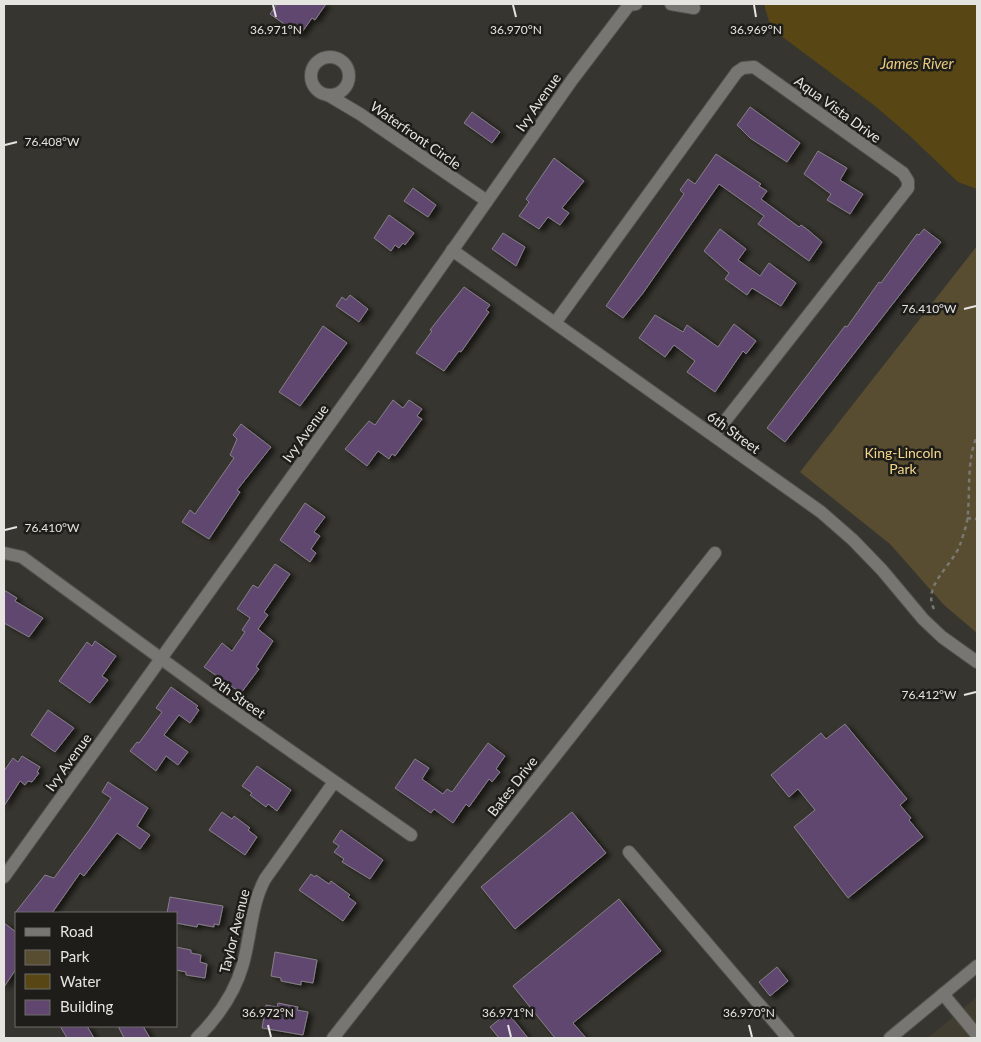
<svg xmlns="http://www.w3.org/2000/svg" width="981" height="1042" viewBox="0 0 981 1042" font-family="Lato,sans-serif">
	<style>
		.built { fill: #413d31 }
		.green { fill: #584d31 }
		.water { fill: #584714 }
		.building { fill: #61476f; stroke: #848086; filter: url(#shadow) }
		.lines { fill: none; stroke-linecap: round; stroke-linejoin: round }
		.minor-casing { stroke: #53514b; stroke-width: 14 }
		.path { stroke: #7a7873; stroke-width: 2.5; stroke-dasharray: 4 4; stroke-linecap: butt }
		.minor { stroke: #777673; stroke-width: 12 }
		.ticks { fill: none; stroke: #e5e4e0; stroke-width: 2 }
		.labels { text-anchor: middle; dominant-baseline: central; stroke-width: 5; stroke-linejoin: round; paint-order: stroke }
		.street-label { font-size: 14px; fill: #e5e4e0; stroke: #1e1d1a }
		.park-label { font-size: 14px; fill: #f4d78b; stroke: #1e1d1a }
		.water-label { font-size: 15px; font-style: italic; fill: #e7ca7e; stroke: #1e1d1a }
		.ticks-label { font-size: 12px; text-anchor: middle; fill: #e5e4e0; stroke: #1e1d1a; stroke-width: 5; stroke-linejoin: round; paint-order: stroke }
	</style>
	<defs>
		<filter id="shadow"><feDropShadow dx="4.5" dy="2.5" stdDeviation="2.5" flood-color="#0009"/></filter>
	</defs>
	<rect width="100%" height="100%" fill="#37352f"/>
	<polygon class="built" points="977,997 977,1038 928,1038"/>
	<polygon class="green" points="977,246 977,633 944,605 890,544 800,472"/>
	<polygon class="water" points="764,4 977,4 977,189 958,182 910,136 875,106 776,32 769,21"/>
	<g class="building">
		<polygon points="277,4 326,4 315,20 312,18 300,35 270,14"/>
		<polygon points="750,107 800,143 787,162 750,138 737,125"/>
		<polygon points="472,112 500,132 492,143 464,123"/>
		<polygon points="818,151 847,168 840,180 863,194 850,214 827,200 831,194 804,174"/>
		<polygon points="716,154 761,184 759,186 767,191 761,199 799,227 801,225 808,230 822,242 809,261 758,224 764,216 719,184 643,293 623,318 606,306 684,194 680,190 688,179 695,184"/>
		<polygon points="554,158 584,181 562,208 569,213 560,225 548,217 539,229 519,216 529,202 526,199"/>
		<polygon points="413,188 436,205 428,217 404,201"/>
		<polygon points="389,215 414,233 405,245 403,243 399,248 395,245 391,251 374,238"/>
		<polygon points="720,229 746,249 738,260 760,276 769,263 796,283 781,306 752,288 747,295 725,279 729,273 704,251"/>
		<polygon points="924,229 941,242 785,442 767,428 845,326 847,327 879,282 881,283 917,234 919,235"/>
		<polygon points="503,233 525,247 516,266 492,249"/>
		<polygon points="464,287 490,305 486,310 489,312 461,352 459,351 444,371 416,353 432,331 430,330"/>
		<polygon points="350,295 368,309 359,322 336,306 342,297 346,300"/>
		<polygon points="655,315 683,332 687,325 718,347 734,324 756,341 746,354 743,351 715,392 687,372 695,361 674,345 665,357 639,338"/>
		<polygon points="323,326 347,343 300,406 279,392"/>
		<polygon points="393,400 403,408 409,400 422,409 417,416 422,419 395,456 392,454 389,459 378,451 367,466 345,449 369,421 375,425"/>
		<polygon points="241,424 271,447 237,490 240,492 209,539 182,522 190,510 195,514 234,458 230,455 237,439 233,435"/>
		<polygon points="305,503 325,517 314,532 320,536 311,549 316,553 310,562 280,540"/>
		<polygon points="275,564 290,574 264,612 268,615 258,629 273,641 256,667 259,669 241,693 204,667 222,643 232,651 245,632 242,630 250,618 237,609 253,585 258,588"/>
		<polygon points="4,590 17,598 15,601 43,618 29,637 4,623"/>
		<polygon points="95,641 116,656 102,676 108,680 90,703 59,681 87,642 92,646"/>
		<polygon points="171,687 198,706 196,708 199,710 190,723 179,715 164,735 188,752 178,765 166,756 156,771 130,751 137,742 139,743 162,712 156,708"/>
		<polygon points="48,710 74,728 55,752 31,735"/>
		<polygon points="845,724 907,799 900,805 911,818 909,820 923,837 848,898 794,827 815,810 798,789 789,797 771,775 821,733 826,739"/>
		<polygon points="488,743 505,756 496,769 500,772 492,782 489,779 469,807 466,804 453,823 434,809 431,813 395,788 415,759 429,768 422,779 443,794 447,789 452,792"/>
		<polygon points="22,756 40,767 37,772 39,773 32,782 28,781 25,785 20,781 4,806 4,771 13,758 18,762"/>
		<polygon points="257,766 291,790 277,811 268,804 266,807 250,795 252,793 242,786"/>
		<polygon points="108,782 148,808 137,826 150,835 140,849 117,833 84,876 80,873 52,913 15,913 45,875 54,878 90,829 111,798 102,792"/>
		<polygon points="222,812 232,819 234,816 250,828 248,830 257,837 245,855 209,830"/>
		<polygon points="572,812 606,853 515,929 481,887"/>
		<polygon points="341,830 383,860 370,879 342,862 344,859 334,852 339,846 333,842"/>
		<polygon points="311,874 315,877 316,875 329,884 331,881 350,895 348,897 356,903 343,921 299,890"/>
		<polygon points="170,897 223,906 219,925 214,924 214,927 198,924 197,927 176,923 176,913 167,913"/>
		<polygon points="619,899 661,951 573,1023 586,1038 555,1038 513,986"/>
		<polygon points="4,923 16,932 16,969 4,987"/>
		<polygon points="176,947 191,950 191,953 201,955 200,962 207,964 205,978 186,975 186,972 176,970"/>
		<polygon points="275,952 317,960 313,983 301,981 301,985 281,981 281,978 271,976"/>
		<polygon points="777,967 788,981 770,996 759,982"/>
		<polygon points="278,1003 298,1007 297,1010 308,1012 303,1035 262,1028 266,1005 277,1007"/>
		<polygon points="507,1013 516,1023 528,1038 499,1038 490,1027"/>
		<polygon points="60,1026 87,1026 94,1038 67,1038"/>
		<polygon points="118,1026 143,1026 150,1038 124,1038"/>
	</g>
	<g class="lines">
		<g class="minor-casing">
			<g id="minor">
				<polyline points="671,4 694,8"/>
				<circle cx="330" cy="76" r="19"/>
				<polyline points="328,95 360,114 487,201"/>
				<polyline points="452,250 821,512 853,540 882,570 923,619 942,637 977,662"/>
				<polyline points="555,323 737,72 743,68 754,67 903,173 908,181 908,188 714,435"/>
				<polyline points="4,553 22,557 215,698 411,835"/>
				<polyline points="629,852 788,1038"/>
				<polyline points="4,877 367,372 572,80 629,5 636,4"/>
				<polyline points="943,994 977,1035"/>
				<path d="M197,1038c21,-21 38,-45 46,-74 8,-29 8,-59 22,-85l69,-97"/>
				<polyline points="333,1038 715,553"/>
				<polyline points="890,1038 977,966"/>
			</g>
		</g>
		<g class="path">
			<polyline points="967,518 977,519"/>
			<path d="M934,609c-12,-23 18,-43 26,-64 3,-10 8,-22 8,-33 2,-24 -1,-53 9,-76"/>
		</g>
		<use href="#minor" class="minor"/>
	</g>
	<path class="ticks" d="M273,5l3,12M513,5l3,12M754,5l2,12M5,145l12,-3M964,309l12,-3M5,530l12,-3M964,695l12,-3M268,1025l3,12M508,1025l3,12M749,1025l3,12"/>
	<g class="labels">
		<g class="street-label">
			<text transform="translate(538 102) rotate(-55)">Ivy Avenue</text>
			<text transform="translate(838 109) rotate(36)">Aqua Vista Drive</text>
			<text transform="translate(416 135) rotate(35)">Waterfront Circle</text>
			<text transform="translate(734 432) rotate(36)">6th Street</text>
			<text transform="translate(305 433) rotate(-54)">Ivy Avenue</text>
			<text transform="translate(239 697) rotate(35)">9th Street</text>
			<text transform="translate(68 762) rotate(-54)">Ivy Avenue</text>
			<text transform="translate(512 786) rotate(-52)">Bates Drive</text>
			<text transform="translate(234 931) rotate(-76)">Taylor Avenue</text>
		</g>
		<g class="park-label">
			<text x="903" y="452">King-Lincoln<tspan x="903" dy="16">Park</tspan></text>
		</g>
		<g class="water-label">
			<text x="917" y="63">James River</text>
		</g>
	</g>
	<g class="ticks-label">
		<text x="276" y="34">36.971°N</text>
		<text x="516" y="34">36.970°N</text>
		<text x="756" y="34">36.969°N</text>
		<text x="52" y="146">76.408°W</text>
		<text x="929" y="313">76.410°W</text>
		<text x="52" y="532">76.410°W</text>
		<text x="929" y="699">76.412°W</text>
		<text x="268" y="1017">36.972°N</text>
		<text x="508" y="1017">36.971°N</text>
		<text x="749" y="1017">36.970°N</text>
	</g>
	<rect width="981" height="1042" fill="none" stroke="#e5e4e0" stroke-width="10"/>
	<rect x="15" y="912" width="162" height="115" fill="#1e1d1a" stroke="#6e6d69"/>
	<rect x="25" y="928" width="25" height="8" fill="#777673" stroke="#6e6d69"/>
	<text x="60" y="937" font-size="15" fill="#e5e4e0">Road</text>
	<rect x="25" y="950" width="25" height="15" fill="#584d31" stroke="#6e6d69"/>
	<text x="60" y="962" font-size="15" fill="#e5e4e0">Park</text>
	<rect x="25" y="974" width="25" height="15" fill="#584714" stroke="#6e6d69"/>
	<text x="60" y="987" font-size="15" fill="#e5e4e0">Water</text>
	<rect x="25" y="1000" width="25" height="15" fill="#61476f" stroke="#6e6d69"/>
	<text x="60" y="1012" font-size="15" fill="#e5e4e0">Building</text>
</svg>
